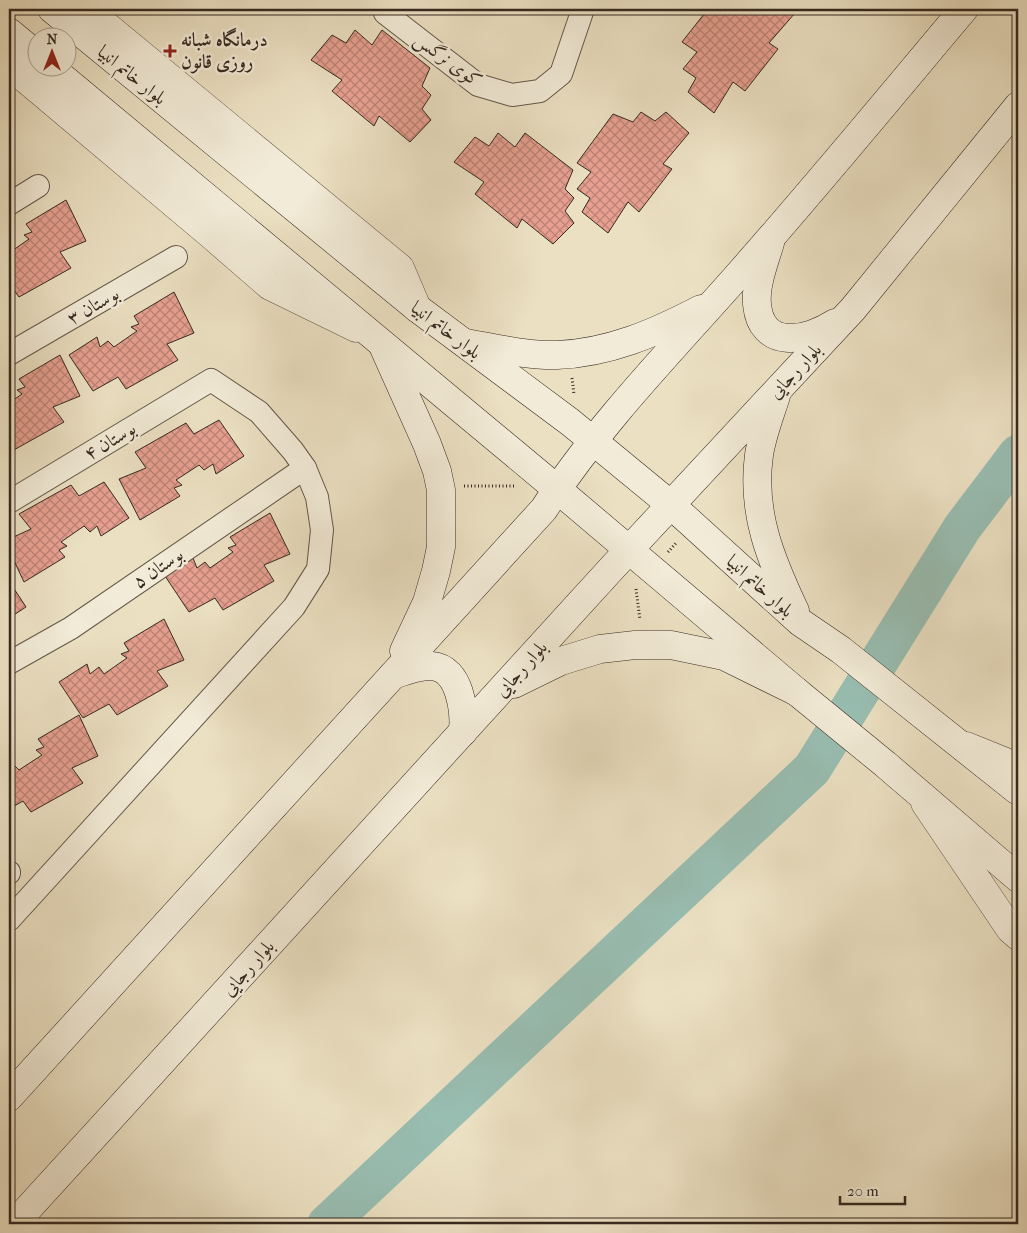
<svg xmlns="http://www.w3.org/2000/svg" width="1027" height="1233" viewBox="0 0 1027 1233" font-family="'IM FELL French Canon',Amiri,serif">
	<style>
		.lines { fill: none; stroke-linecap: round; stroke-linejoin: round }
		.river { stroke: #98bdb1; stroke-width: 39 }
		.building { fill: url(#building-cross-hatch); stroke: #362921 }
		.minor-casing { stroke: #635749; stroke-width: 24 }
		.tertiary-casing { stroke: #635749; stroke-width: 29 }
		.secondary-casing { stroke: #362921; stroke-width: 29 }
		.path { stroke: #362921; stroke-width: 3; stroke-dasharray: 1 2.5; stroke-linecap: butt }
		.minor { stroke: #f2ebd7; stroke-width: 22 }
		.tertiary { stroke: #f2ebd7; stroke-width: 28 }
		.secondary { stroke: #f2ebd7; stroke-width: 28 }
		.poi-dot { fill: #8f2418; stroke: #f2ebd7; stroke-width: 2 }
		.labels { text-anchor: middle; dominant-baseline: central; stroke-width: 5; stroke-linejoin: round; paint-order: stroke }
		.poi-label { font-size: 19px; font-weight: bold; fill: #362921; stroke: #f2ebd7; text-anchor: start }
		.street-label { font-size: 19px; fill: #362921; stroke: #f2ebd7 }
	</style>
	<defs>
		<pattern id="building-cross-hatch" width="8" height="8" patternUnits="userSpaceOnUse" patternTransform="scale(1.25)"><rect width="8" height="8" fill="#e7a090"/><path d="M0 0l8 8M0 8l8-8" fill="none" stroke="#bc8275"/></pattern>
	</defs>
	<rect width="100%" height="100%" fill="#ebe0c2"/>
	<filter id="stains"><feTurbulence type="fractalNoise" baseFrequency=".004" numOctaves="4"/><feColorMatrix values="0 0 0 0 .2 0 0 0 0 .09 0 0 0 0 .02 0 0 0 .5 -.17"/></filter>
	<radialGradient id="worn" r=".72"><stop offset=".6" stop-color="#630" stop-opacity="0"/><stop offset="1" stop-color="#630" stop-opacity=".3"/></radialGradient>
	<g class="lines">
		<polyline class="river" points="327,1224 812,769 962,528 1018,454"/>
	</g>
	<g class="building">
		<polygon points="708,9 790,9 795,13 769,43 778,49 745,91 733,82 714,113 688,92 696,78 683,69 697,52 682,42"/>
		<polygon points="355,30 372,45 382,30 430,68 422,86 431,95 422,109 431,120 410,142 379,116 374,126 332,91 342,80 311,60 332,35 346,43"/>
		<polygon points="641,112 655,121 666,112 689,133 663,164 672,169 639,212 628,202 608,233 582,212 590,198 577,189 591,172 577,163 613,114 633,122"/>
		<polygon points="498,133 515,147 525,133 573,170 565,189 574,198 565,211 574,223 553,244 522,219 517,228 475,194 484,182 454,162 475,137 489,146"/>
		<polygon points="66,200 86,241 60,252 71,268 19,297 11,286 9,287 9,253 29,239 24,235 32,232 26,224"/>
		<polygon points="174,292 194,333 167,344 178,360 126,389 118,377 93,391 69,355 97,337 100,347 108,341 114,347 137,331 131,327 139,324 134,316"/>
		<polygon points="60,355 80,396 53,407 64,422 12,451 9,446 9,403 22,394 17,390 25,387 19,379"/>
		<polygon points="219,420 244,456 216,474 213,464 204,470 199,465 176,480 182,485 174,488 180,496 140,520 119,479 146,468 135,452 186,423 194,434"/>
		<polygon points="104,482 129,518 101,536 97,526 90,532 84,526 61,542 67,546 59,550 65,557 24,582 9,550 9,539 31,529 19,514 71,485 79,496"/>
		<polygon points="270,513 290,554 264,565 274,581 223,610 215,598 189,612 165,576 193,558 197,568 205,562 210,568 233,552 228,548 236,545 230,537"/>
		<polygon points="9,581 26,607 9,618"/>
		<polygon points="164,619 184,660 157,671 168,686 117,715 109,704 83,718 59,682 87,664 90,674 99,667 104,674 127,658 121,654 129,651 124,643"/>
		<polygon points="79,715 98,756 72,768 83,783 31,812 23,801 9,809 9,767 13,764 19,770 42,755 36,750 44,747 38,739"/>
	</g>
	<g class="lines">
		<g class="minor-casing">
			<g id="minor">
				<polyline points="385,13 478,85 512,95 540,91 561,74 583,9"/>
				<polyline points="9,204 38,186"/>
				<polyline points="9,354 176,257"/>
				<polyline points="9,502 211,380 259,412 293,451 305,468 317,497 322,530 318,569 294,607 9,920"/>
				<polyline points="9,663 71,628 305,468"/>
				<polyline points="9,872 9,873"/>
			</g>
		</g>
		<g class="tertiary-casing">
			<g id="tertiary">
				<polyline points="86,9 400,268 417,308"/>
				<polyline points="9,65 210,234 270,286 356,328"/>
				<polyline points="966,746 1018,767"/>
				<polyline points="925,803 1010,929 1018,936"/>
			</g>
		</g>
		<g class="secondary-casing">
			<g id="secondary">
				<polyline points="52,9 417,308 570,422 671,505 800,622 841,650 1018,791"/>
				<polyline points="9,32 38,56"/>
				<polyline points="51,68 557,489 797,692"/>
				<path d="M770,243c-5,17 -15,42 -13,61 4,46 49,38 78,19"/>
				<path d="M466,343c30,5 61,13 91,12 52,-2 98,-22 144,-46"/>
				<polyline points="384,348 427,444 437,471 441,490 441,547 436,571 427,602 404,651"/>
				<path d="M776,396c-6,19 -14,39 -17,59 -8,58 12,105 36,156"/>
				<path d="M393,675c12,-4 26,-10 39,-9 28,2 33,45 31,66"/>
				<polyline points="514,684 561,661 600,649 635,645 671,645 724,656 797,692 885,764 1018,878"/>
				<path d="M9,1097l535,-588c55,-85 128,-159 195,-235 77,-87 151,-177 225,-265"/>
				<polyline points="14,1224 612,568 853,309 1018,106"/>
			</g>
		</g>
		<g class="path">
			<polyline points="572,378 574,394"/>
			<polyline points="464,486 515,486"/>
			<polyline points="668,552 677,542"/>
			<polyline points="636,589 640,620"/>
		</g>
		<use href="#minor" class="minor"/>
		<use href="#tertiary" class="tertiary"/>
		<use href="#secondary" class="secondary"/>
	</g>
	<path class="poi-dot" d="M167.5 43.5h5v5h5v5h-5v5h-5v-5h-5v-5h5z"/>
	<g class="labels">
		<g class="poi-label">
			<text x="181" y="40">درمانگاه شبانه<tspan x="181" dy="22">روزی قانون</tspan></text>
		</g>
		<g class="street-label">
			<text transform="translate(448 60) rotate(36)">کوی نرگس</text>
			<text transform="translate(132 75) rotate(39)">بلوار خاتم انبیا</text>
			<text transform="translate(93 306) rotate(-30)">بوستان ۳</text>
			<text transform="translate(446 330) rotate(37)">بلوار خاتم انبیا</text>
			<text transform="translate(795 371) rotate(-47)">بلوار رجایی</text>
			<text transform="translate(110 441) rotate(-31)">بوستان ۴</text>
			<text transform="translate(158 568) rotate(-34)">بوستان ۵</text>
			<text transform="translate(760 586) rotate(42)">بلوار خاتم انبیا</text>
			<text transform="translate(521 669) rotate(-48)">بلوار رجایی</text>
			<text transform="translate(248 968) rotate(-48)">بلوار رجایی</text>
		</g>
	</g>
	<rect width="1027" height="1233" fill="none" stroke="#ebe0c2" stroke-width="30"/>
	<rect x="10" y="10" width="1007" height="1213" fill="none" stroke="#362921" stroke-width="2.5"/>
	<rect x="15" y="15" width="997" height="1203" fill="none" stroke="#362921"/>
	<g transform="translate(52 52)"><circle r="24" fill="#f2ebd7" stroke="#a79d8e"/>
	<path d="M0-4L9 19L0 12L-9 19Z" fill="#8f2418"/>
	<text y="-8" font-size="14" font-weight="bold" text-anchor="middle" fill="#362921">N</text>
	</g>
	<path d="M840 1196v8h65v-8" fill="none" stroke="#362921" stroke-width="2.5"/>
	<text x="847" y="1196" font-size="15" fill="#362921" stroke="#f2ebd7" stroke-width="4" paint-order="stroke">20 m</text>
	<rect width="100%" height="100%" filter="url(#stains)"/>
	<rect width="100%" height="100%" fill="url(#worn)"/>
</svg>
